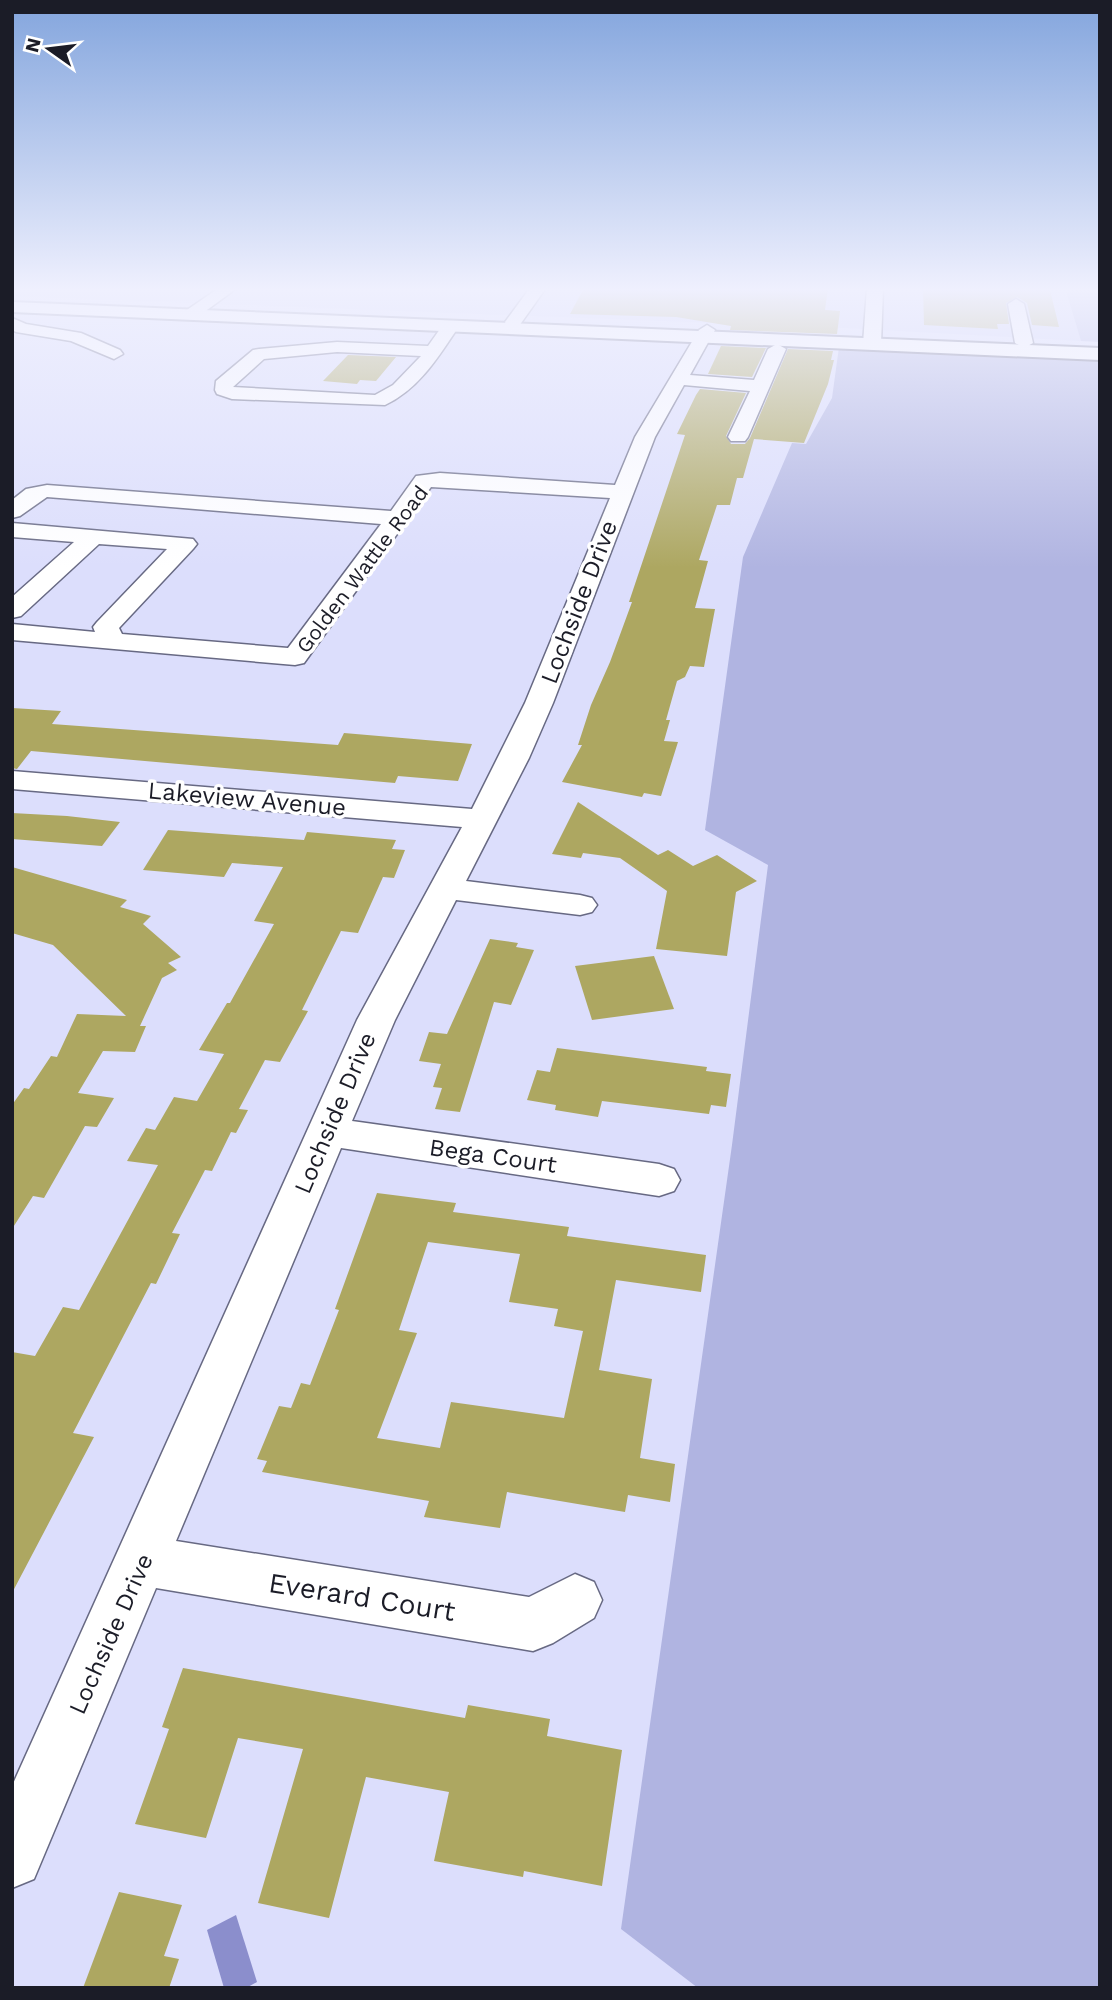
<svg xmlns="http://www.w3.org/2000/svg" width="1112" height="2000" viewBox="0 0 1112 2000" font-family="'Work Sans',sans-serif">
	<style>
		.built { fill: #cfd2f7 }
		.green { fill: #b0b4e1 }
		.water { fill: #8b8ecc }
		.building { fill: #ada761; fill-rule: evenodd }
		.lines { fill: none; stroke-linecap: round; stroke-linejoin: round }
		.minor-casing { stroke: #676983; stroke-width: 3 }
		.major-casing { stroke: #676983; stroke-width: 4 }
		.minor { fill: #fff; fill-rule: evenodd }
		.major { fill: #fff; fill-rule: evenodd }
		.labels { text-anchor: middle; dominant-baseline: central; stroke-width: 7; stroke-linejoin: round; paint-order: stroke }
		.far-street-label { font-size: 21px; fill: #1b1c27; stroke: #fff }
		.street-label { font-size: 24px; fill: #1b1c27; stroke: #fff }
		.near-street-label { font-size: 28px; fill: #1b1c27; stroke: #fff }
	</style>
	<rect width="100%" height="100%" fill="#dcdefc"/>
	<polygon class="built" points="12,288 1065,288 1081,341 844,328 12,296"/>
	<g class="green">
		<polygon points="1065,288 1100,288 1100,342 1081,341"/>
		<polygon points="839,347 1100,359 1100,1988 698,1988 621,1929 732,1145 768,865 705,830 743,557 792,443 806,444 832,398"/>
	</g>
	<polygon class="water" points="236,1915 257,1982 246,1988 224,1988 207,1930"/>
	<g class="building">
		<polygon points="584,288 668,291 669,288 828,288 825,310 840,311 837,334 730,330 731,326 676,317 570,314"/>
		<polygon points="923,288 1050,290 1059,327 1032,325 1027,303 1017,297 1006,303 1009,324 997,324 998,329 924,325"/>
		<polygon points="721,346 766,348 752,377 708,374"/>
		<polygon points="788,349 833,351 831,360 834,360 828,384 804,443 754,439 743,478 737,478 730,505 717,505 699,560 708,561 695,608 715,609 704,667 690,666 685,677 677,681 666,720 670,720 664,741 678,742 661,796 644,793 642,797 562,782 582,745 578,745 591,705 610,662 632,602 629,602 685,435 677,434 696,395 700,389 746,393 726,436 731,444 745,444 750,438"/>
		<polygon points="348,355 396,357 376,381 360,380 357,384 323,381"/>
		<polygon points="12,708 61,711 52,724 338,745 344,733 472,744 458,781 398,776 395,783 31,751 17,769 12,768"/>
		<polygon points="578,802 658,855 668,850 693,866 717,855 757,881 736,892 727,956 656,949 667,891 620,858 583,853 581,858 552,854"/>
		<polygon points="12,813 67,816 120,822 102,846 12,839"/>
		<polygon points="168,830 304,840 307,832 396,840 392,849 405,850 394,878 383,877 358,933 341,931 302,1010 308,1011 280,1062 265,1060 239,1109 248,1110 236,1133 231,1132 212,1171 205,1170 172,1233 180,1234 156,1284 151,1283 73,1433 94,1437 12,1593 12,1352 35,1356 63,1307 79,1310 158,1165 127,1161 146,1128 155,1130 174,1097 197,1101 224,1054 199,1050 227,1003 230,1003 274,924 254,921 283,867 232,863 224,877 143,870"/>
		<polygon points="12,867 127,900 120,907 151,916 143,924 181,957 168,963 177,970 162,978 140,1026 146,1026 135,1052 103,1051 78,1093 114,1098 97,1127 85,1126 44,1198 33,1196 12,1229 12,1105 24,1088 29,1089 51,1056 57,1057 77,1014 126,1016 53,945 12,933"/>
		<polygon points="490,939 518,943 516,947 534,950 511,1005 494,1002 460,1112 435,1109 442,1088 433,1087 441,1064 419,1061 429,1032 447,1034"/>
		<polygon points="654,956 674,1009 592,1020 575,966"/>
		<polygon points="557,1048 707,1067 706,1071 731,1074 726,1107 711,1105 709,1114 602,1101 598,1117 555,1110 556,1105 527,1100 537,1070 550,1072"/>
		<path d="M377,1193l79,10 -3,9 116,15 -2,9 139,19 -5,37 -85,-12 -17,90 53,9 -12,79 35,6 -5,38 -42,-7 -3,17 -118,-20 -7,36 -76,-11 5,-16 -167,-29 5,-11 -10,-2 22,-53 12,2 10,-25 9,2 29,-75 -4,-1zM428,1242l92,12 -11,48 49,7 -4,17 29,5 -19,87 -113,-16 -11,46 -63,-10 40,-105 -18,-3z"/>
		<polygon points="183,1668 465,1718 468,1705 550,1719 547,1736 622,1750 602,1886 524,1871 523,1877 434,1861 449,1792 366,1777 329,1918 258,1903 303,1749 238,1738 206,1838 135,1824 169,1729 162,1727"/>
		<polygon points="119,1892 182,1905 164,1956 179,1959 169,1988 83,1988"/>
	</g>
	<g class="lines">
		<g class="minor-casing">
			<g id="minor">
				<polygon points="219,288 237,288 196,318 184,318 182,315 184,312"/>
				<polygon points="530,288 546,288 519,326 507,326 505,322"/>
				<polygon points="867,288 883,288 881,344 872,349 863,344"/>
				<polygon points="1016,299 1024,304 1033,343 1024,348 1015,343 1008,304"/>
				<polygon points="12,318 26,324 81,333 120,350 123,354 114,359 71,341 16,332 12,330"/>
				<path d="M451,321l8,5c-20,30 -40,63 -74,79l-153,-6 -15,-5 -2,-4 1,-9 37,-31 6,-1 78,-7 91,4 17,-24zM337,352l84,4 -28,29 -18,10 -142,-8 31,-28z"/>
				<polygon points="707,325 715,330 690,375 754,380 768,349 777,344 786,349 748,437 745,441 731,441 728,437 750,391 684,385 655,437 553,703 529,758 466,881 580,895 592,898 597,905 592,912 580,915 456,900 395,1020 352,1121 659,1164 674,1169 680,1180 674,1191 659,1196 341,1148 176,1541 529,1597 575,1574 594,1582 602,1600 594,1618 553,1643 533,1651 156,1588 34,1879 12,1888 12,1786 357,1020 462,827 12,789 12,771 472,809 525,703 610,498 431,487 304,663 295,665 12,640 12,624 95,632 93,627 97,622 167,549 99,544 21,616 12,618 12,597 74,542 12,537 12,523 193,539 197,544 193,549 119,628 122,634 288,648 381,524 47,497 20,516 12,518 12,500 26,489 47,485 391,511 416,476 440,473 615,485 635,437 699,330"/>
			</g>
		</g>
		<g class="major-casing">
			<polygon id="major" points="12,302 1100,348 1100,360 12,312"/>
		</g>
		<use href="#minor" class="minor"/>
		<use href="#major" class="major"/>
	</g>
	<linearGradient id="sky" x2="0" y2="1"><stop stop-color="#83a5dd"/><stop offset="0.51" stop-color="#eff0fe"/><stop offset="1" stop-color="#eff0fe" stop-opacity="0"/></linearGradient>
	<rect width="1112" height="568" fill="url(#sky)"/>
	<g class="labels">
		<g class="far-street-label">
			<text transform="translate(362 569) rotate(-53)">Golden Wattle Road</text>
		</g>
		<g class="street-label">
			<text transform="translate(579 602) rotate(-69)">Lochside Drive</text>
			<text transform="translate(247 799) rotate(5)">Lakeview Avenue</text>
			<text transform="translate(335 1113) rotate(-67)">Lochside Drive</text>
			<text transform="translate(493 1156) rotate(8)">Bega Court</text>
			<text transform="translate(111 1634) rotate(-66)">Lochside Drive</text>
		</g>
		<g class="near-street-label">
			<text transform="translate(362 1597) rotate(9)">Everard Court</text>
		</g>
	</g>
	<rect width="1112" height="2000" fill="none" stroke="#1b1c27" stroke-width="28"/>
	<g transform="translate(49 49) rotate(284)" stroke="#ffffff" stroke-width="5" paint-order="stroke">
	<path d="M0-5L12 26L0 18L-12 26Z" fill="#1b1c27"/>
	<text y="-10" font-size="19" font-weight="bold" text-anchor="middle" fill="#1b1c27">N</text>
	</g>
</svg>
